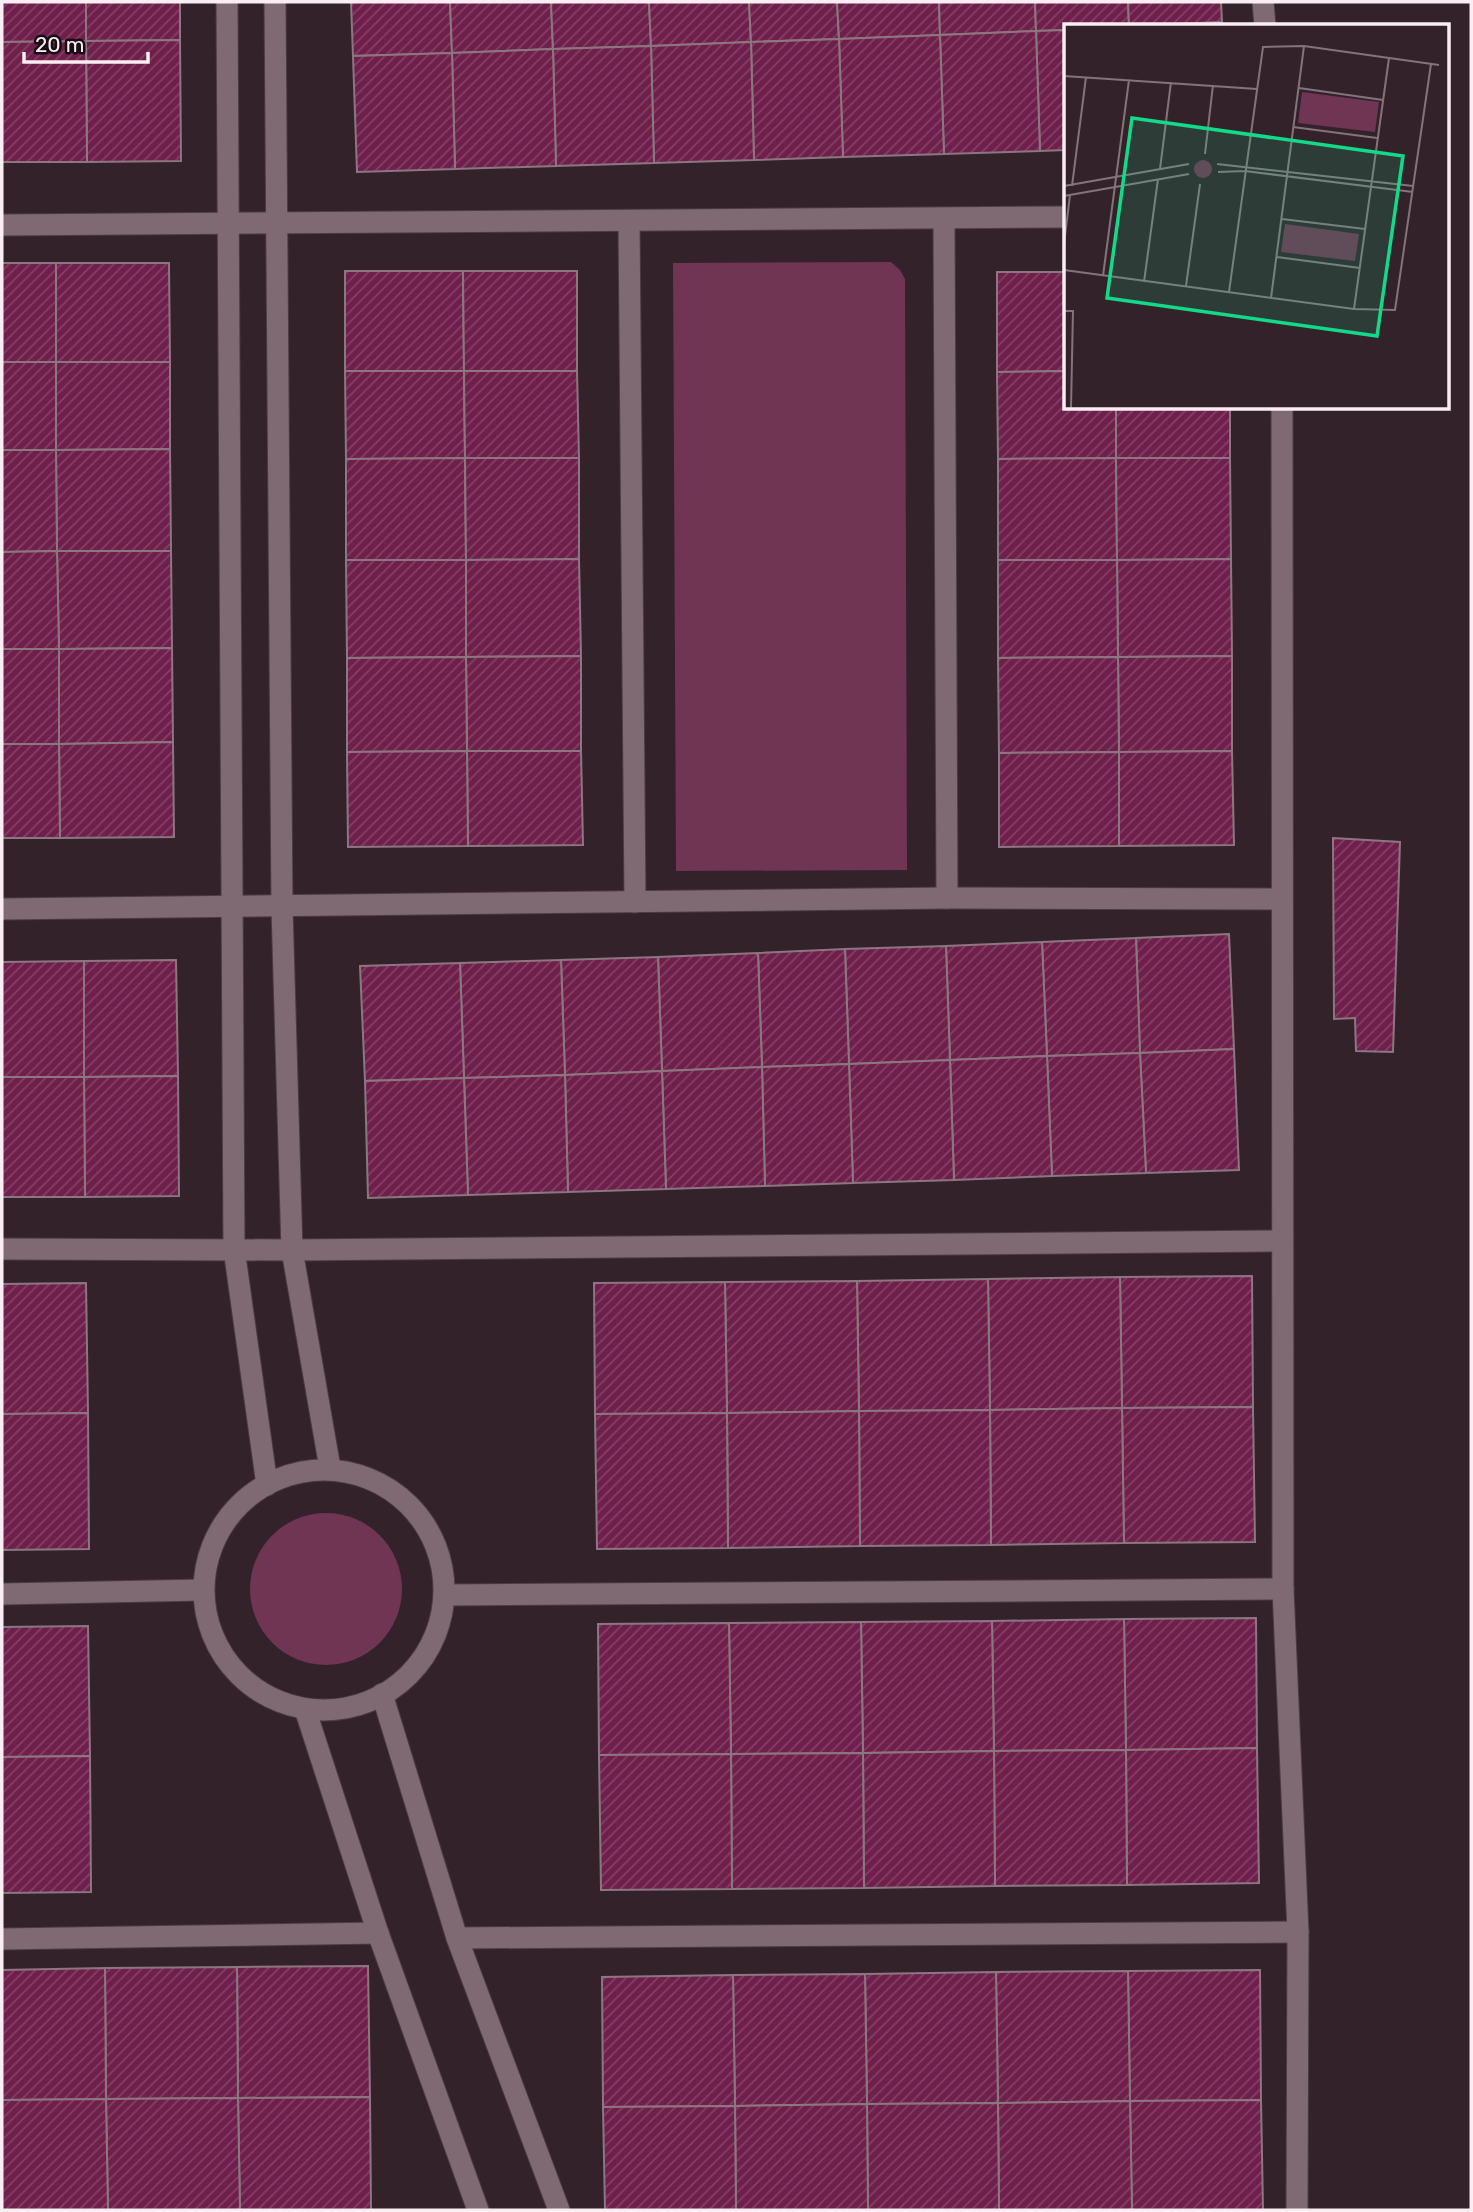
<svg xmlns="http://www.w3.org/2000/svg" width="1473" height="2212" viewBox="0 0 1473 2212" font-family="Rubik,sans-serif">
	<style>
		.green { fill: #6f3552 }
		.building { fill: url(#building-hatch); stroke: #8c7780; stroke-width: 2 }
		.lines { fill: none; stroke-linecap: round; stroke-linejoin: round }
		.street-casing { stroke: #4b3d44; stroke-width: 23 }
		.street { stroke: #7f6a73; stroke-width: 21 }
		.inset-road { fill: none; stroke: #83747a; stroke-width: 2 }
		.view { fill: #13d98a; fill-opacity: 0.15; stroke: #13d98a; stroke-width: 3.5 }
		.inset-edge { fill: none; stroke: #faeef3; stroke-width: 3.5 }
	</style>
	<defs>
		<pattern id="building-hatch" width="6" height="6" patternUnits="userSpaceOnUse" patternTransform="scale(1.75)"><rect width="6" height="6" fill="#6e1f4b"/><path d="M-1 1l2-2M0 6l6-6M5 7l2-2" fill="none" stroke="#844065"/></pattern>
	</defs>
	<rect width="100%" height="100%" fill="#33222a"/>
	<g class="green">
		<polygon points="891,262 900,270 905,279 907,870 676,871 673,263"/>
		<circle cx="326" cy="1589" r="76"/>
	</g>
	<g class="building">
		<polygon points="2,2 86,2 86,41 2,42"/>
		<polygon points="86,2 180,2 180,40 86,41"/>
		<polygon points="351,2 450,2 452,53 353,56"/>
		<polygon points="450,2 551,2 553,49 452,53"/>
		<polygon points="551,2 649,2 651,46 553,49"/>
		<polygon points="649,2 749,2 751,42 651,46"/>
		<polygon points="749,2 837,2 839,39 751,42"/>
		<polygon points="837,2 939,2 940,35 839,39"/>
		<polygon points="939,2 1035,2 1036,31 940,35"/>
		<polygon points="1035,2 1128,2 1129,26 1065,26 1065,30 1036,31"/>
		<polygon points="1128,2 1221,2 1222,22 1129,26"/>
		<polygon points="1222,22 1222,26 1143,26"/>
		<polygon points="1065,30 1065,150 1040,151 1036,31"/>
		<polygon points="1036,31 1040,151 944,154 940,35"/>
		<polygon points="940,35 944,154 843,157 839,39"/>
		<polygon points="839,39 843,157 754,160 751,42"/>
		<polygon points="180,40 181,161 87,162 86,41"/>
		<polygon points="86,41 87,162 2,162 2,42"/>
		<polygon points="751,42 754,160 654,163 651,46"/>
		<polygon points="651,46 654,163 556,166 553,49"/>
		<polygon points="553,49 556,166 455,169 452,53"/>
		<polygon points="452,53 455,169 357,172 353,56"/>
		<rect x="2" y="263" width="54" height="99"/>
		<polygon points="56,263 169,263 170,362 56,362"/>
		<polygon points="345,271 463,271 464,371 345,371"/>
		<polygon points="463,271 577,271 577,371 464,371"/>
		<polygon points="997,272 1065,272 1065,371 997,372"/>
		<rect x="2" y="362" width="54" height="88"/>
		<polygon points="56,362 170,362 170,449 56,450"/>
		<polygon points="345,371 464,371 465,458 346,459"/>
		<polygon points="464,371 577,371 579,458 465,458"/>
		<polygon points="1065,371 1065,408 1116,408 1116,458 998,459 997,372"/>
		<rect x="1116" y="408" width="114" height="50"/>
		<polygon points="170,449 171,551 57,551 56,450"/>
		<polygon points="2,450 56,450 57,551 2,552"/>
		<polygon points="465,458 466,560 346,560 346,459"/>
		<polygon points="465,458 579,458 579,559 466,560"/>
		<polygon points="1116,458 1117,560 998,560 998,459"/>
		<polygon points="1116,458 1230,458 1231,559 1117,560"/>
		<polygon points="57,551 171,551 172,648 59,649"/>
		<polygon points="57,551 59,649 2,649 2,552"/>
		<polygon points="579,559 581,656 466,657 466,560"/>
		<polygon points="1231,559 1232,656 1118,657 1117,560"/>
		<polygon points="346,560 466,560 466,657 347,658"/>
		<polygon points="998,560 1117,560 1118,657 998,658"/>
		<polygon points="172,648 173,742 59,744 59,649"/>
		<rect x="2" y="649" width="57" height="95"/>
		<polygon points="581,656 581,751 467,751 466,657"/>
		<polygon points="1232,656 1232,751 1119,752 1118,657"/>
		<polygon points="466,657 467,751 347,752 347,658"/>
		<polygon points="1118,657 1119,752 999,753 998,658"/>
		<polygon points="173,742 174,837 60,838 59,744"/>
		<polygon points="2,744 59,744 60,838 2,838"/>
		<polygon points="467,751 581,751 583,845 468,846"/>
		<polygon points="467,751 468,846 348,847 347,752"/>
		<polygon points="1232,751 1234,845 1119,846 1119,752"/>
		<polygon points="1119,752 1119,846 999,847 999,753"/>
		<polygon points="1333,838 1400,842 1393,1052 1356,1051 1355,1018 1334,1019"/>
		<polygon points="1229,934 1234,1049 1140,1053 1136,938"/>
		<polygon points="1136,938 1140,1053 1047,1056 1042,942"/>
		<polygon points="1042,942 1047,1056 950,1060 946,946"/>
		<polygon points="946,946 950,1060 849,1064 845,949"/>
		<polygon points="845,949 849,1064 762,1067 758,953"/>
		<polygon points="758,953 762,1067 662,1071 658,957"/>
		<polygon points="658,957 662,1071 565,1075 561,960"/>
		<polygon points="176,960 178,1076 84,1077 84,961"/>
		<polygon points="561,960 565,1075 464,1078 460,963"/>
		<polygon points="84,961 84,1077 2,1077 2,962"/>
		<polygon points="460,963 464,1078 365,1081 360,966"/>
		<polygon points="1234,1049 1239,1170 1146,1173 1140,1053"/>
		<polygon points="1140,1053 1146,1173 1052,1176 1047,1056"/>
		<polygon points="1047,1056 1052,1176 954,1180 950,1060"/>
		<polygon points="950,1060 954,1180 853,1183 849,1064"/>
		<polygon points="849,1064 853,1183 765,1186 762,1067"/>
		<polygon points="762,1067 765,1186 666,1189 662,1071"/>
		<polygon points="662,1071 666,1189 568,1192 565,1075"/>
		<polygon points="565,1075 568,1192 468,1195 464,1078"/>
		<polygon points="178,1076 179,1196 85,1197 84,1077"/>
		<polygon points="2,1077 84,1077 85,1197 2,1197"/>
		<polygon points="464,1078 468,1195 368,1198 365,1081"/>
		<polygon points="1252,1276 1253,1407 1122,1408 1120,1277"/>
		<polygon points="1120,1277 1122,1408 990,1410 988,1279"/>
		<polygon points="988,1279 990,1410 859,1411 857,1281"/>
		<polygon points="857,1281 859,1411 727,1413 725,1282"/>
		<polygon points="725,1282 727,1413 595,1414 594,1283"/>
		<polygon points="86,1283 88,1413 2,1414 2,1284"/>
		<polygon points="1253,1407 1255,1542 1124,1543 1122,1408"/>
		<polygon points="1122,1408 1124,1543 991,1545 990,1410"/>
		<polygon points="990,1410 991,1545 860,1546 859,1411"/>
		<polygon points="859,1411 860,1546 728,1548 727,1413"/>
		<polygon points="88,1413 89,1549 2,1550 2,1414"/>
		<polygon points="727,1413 728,1548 597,1549 595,1414"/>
		<polygon points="1256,1618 1257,1748 1126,1750 1124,1619"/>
		<polygon points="1124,1619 1126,1750 994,1751 992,1621"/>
		<polygon points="992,1621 994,1751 863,1753 861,1622"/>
		<polygon points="861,1622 863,1753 731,1754 729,1623"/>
		<polygon points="729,1623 731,1754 599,1755 598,1624"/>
		<polygon points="88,1626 90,1756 2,1757 2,1627"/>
		<polygon points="1257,1748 1259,1883 1127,1885 1126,1750"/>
		<polygon points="1126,1750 1127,1885 995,1886 994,1751"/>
		<polygon points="994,1751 995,1886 864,1888 863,1753"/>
		<polygon points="863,1753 864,1888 732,1889 731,1754"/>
		<polygon points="731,1754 732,1889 601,1890 599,1755"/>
		<polygon points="90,1756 91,1892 2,1893 2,1757"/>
		<polygon points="368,1966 370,2097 238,2098 237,1967"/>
		<polygon points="237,1967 238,2098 106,2099 105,1968"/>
		<polygon points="105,1968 106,2099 2,2100 2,1970"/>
		<polygon points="1260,1970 1261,2100 1130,2101 1128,1971"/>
		<polygon points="1128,1971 1130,2101 998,2103 996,1972"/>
		<polygon points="996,1972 998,2103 867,2104 865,1974"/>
		<polygon points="865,1974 867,2104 735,2106 733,1975"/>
		<polygon points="733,1975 735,2106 603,2107 602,1977"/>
		<polygon points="370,2097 371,2210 240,2210 238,2098"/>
		<polygon points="238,2098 240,2210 108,2210 106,2099"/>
		<polygon points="106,2099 108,2210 2,2210 2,2100"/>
		<polygon points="1261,2100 1263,2210 1132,2210 1130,2101"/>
		<polygon points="1130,2101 1132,2210 999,2210 998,2103"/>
		<polygon points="998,2103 999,2210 868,2210 867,2104"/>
		<polygon points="867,2104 868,2210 736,2210 735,2106"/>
		<polygon points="735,2106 736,2210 605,2210 603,2107"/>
	</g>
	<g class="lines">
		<g class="street-casing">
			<g id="street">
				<polyline points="227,2 234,1249 267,1485"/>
				<polyline points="275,2 282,908 292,1250 330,1468"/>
				<polyline points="1263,2 1265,26"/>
				<polyline points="944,219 947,898"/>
				<polyline points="629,221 635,902"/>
				<polyline points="2,225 1065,217"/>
				<polyline points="1282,408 1283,1589 1298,1932 1297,2210"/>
				<polyline points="2,909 947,898 1282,899"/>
				<polyline points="2,1249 292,1250 1282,1241"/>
				<circle cx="324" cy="1590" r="120"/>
				<polyline points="2,1594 203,1590"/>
				<polyline points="446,1595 1283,1589"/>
				<polyline points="382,1694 457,1938 559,2210"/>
				<polyline points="305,1709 378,1933 478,2210"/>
				<polyline points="457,1938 1298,1932"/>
				<polyline points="2,1939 378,1933"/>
			</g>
		</g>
		<use href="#street" class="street"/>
	</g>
	<g transform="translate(1064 24)">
		<rect width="385" height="385" fill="#33222a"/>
		<path d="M238,68l77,10 -4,30 -77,-9zM130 145a9 9 0 1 1 18 0a9 9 0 1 1-18 0ZM221,200l74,10 -4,27 -74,-9z" fill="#6f3552"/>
		<path class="inset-road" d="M0,52l193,13M235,64l84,12M229,103l84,11M141,130l8,-69M153,140l196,22M96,145l11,-87M154,148l27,-1 168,21M0,162l125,-22M8,162l14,-109M0,172l125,-22M218,195l83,10M0,220l6,-49M213,233l83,11M0,246l290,39 41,1 36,-246M39,252l26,-196M80,258l14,-103M122,262l14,-102M165,268l34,-245 41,-1 135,19M207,274l33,-252M290,285l35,-251M0,287h9l-2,97"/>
		<path class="view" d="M68,94l271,38 -26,180 -270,-38z"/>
		<rect width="385" height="385" class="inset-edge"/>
	</g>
	<rect width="1473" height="2212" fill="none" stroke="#faeef3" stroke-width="7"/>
	<path d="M24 52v10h124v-10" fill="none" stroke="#faeef3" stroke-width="3.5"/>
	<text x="35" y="52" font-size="21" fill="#faeef3" stroke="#160e11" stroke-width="5" paint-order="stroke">20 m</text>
</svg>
